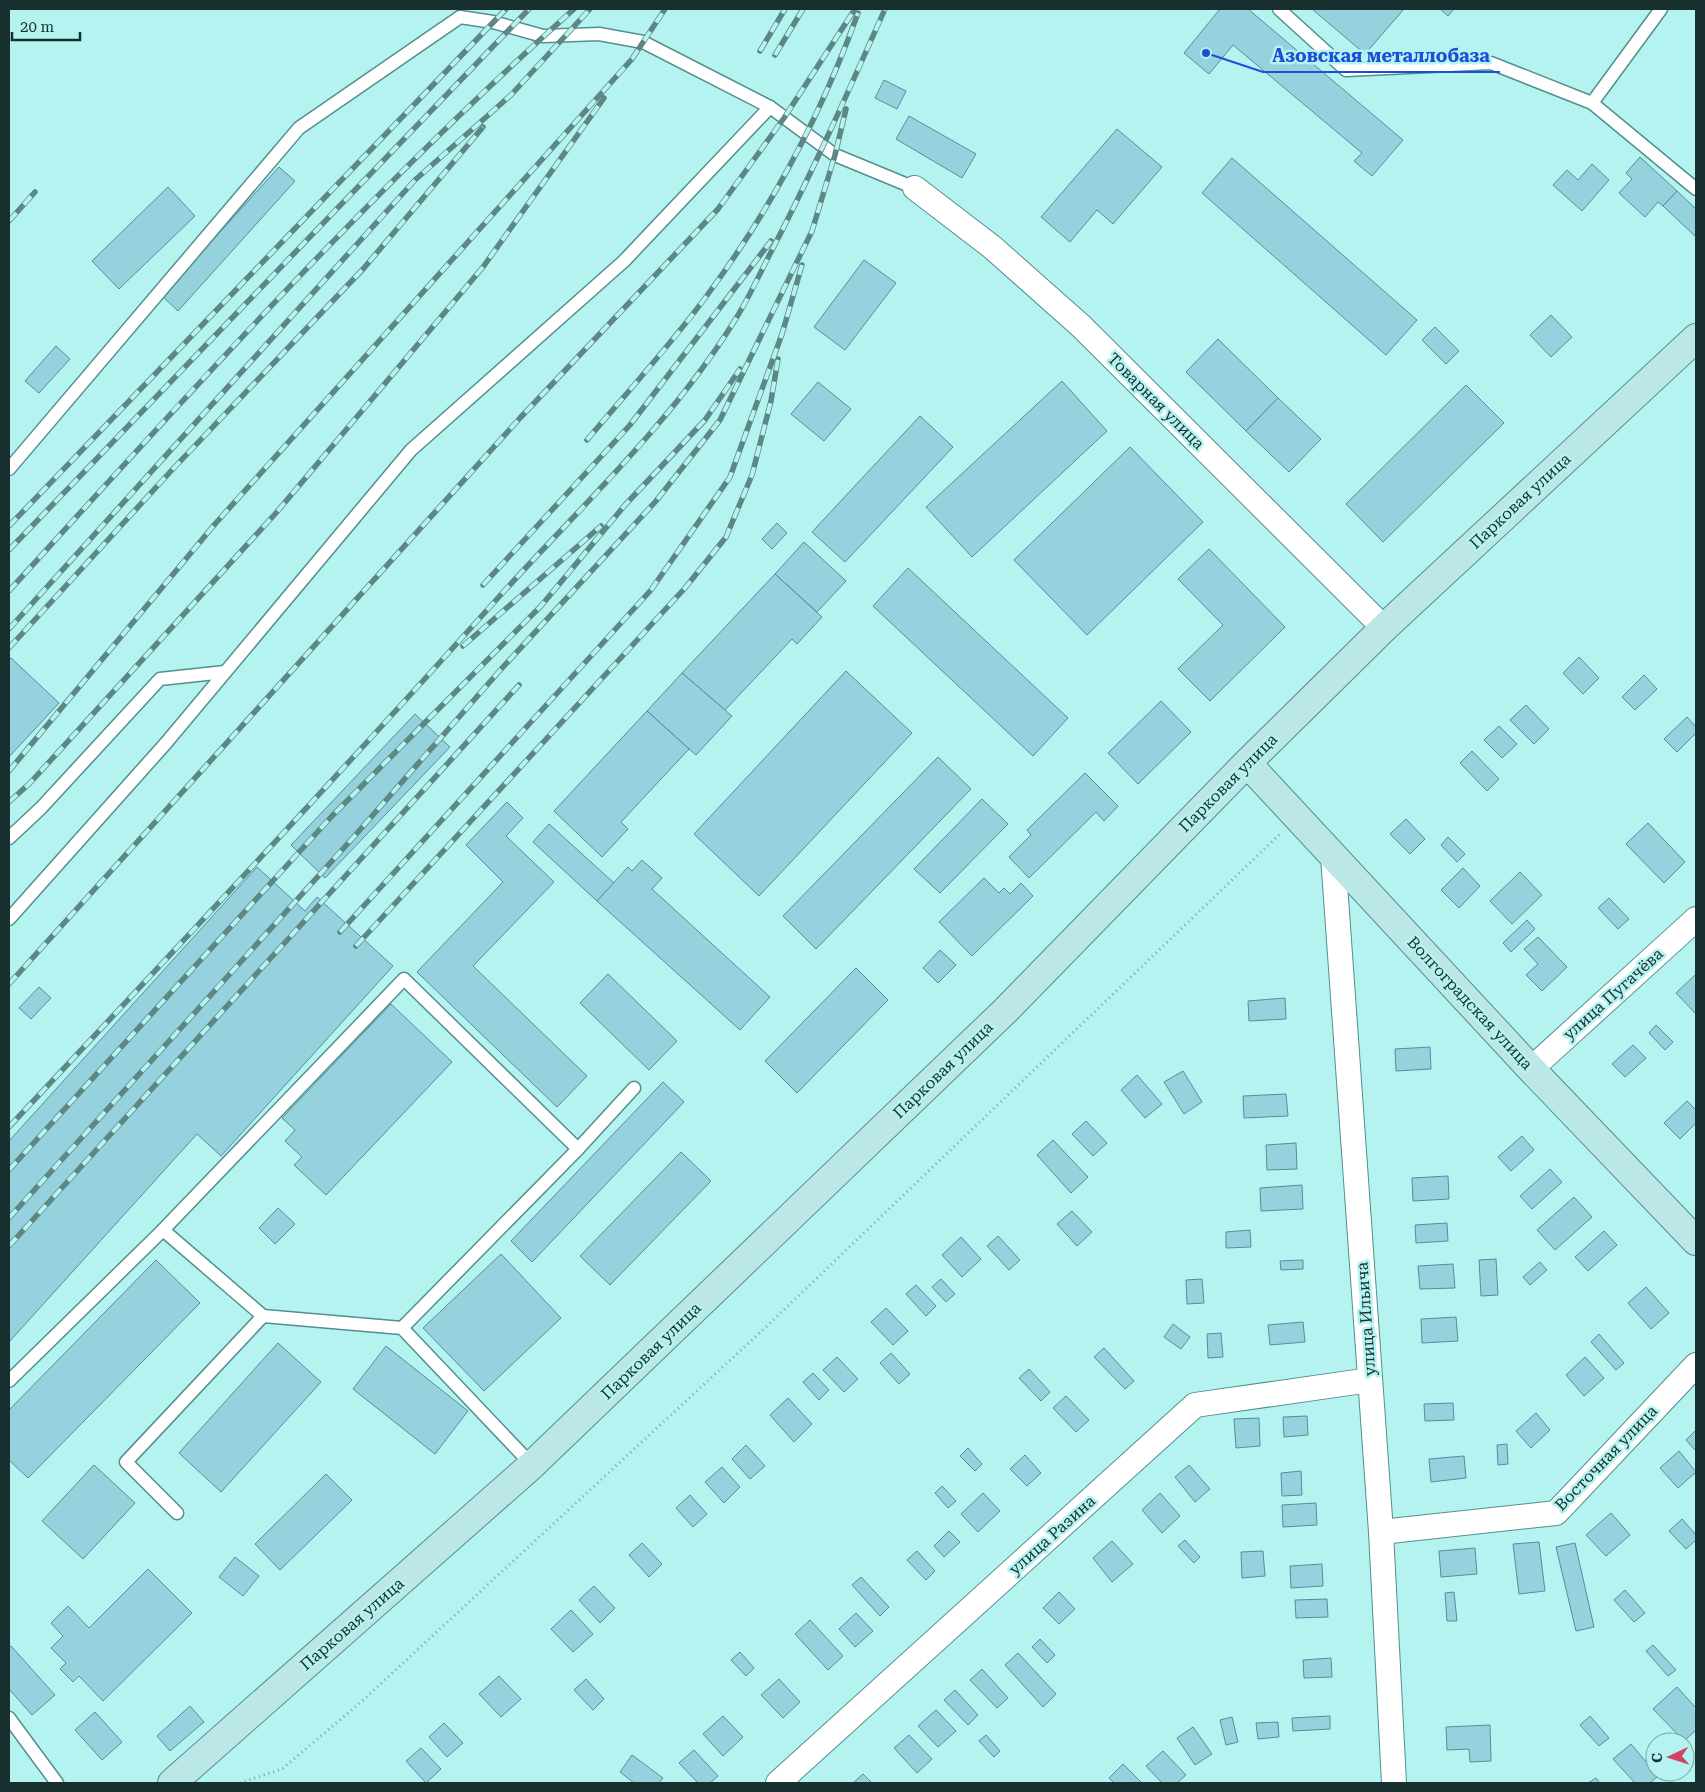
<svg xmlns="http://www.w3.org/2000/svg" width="1705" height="1792" viewBox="0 0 1705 1792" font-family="'Roboto Serif',serif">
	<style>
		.building { fill: #96d1de; stroke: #548e9a }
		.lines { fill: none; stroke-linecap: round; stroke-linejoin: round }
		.service-casing { stroke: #538f8d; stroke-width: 15 }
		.minor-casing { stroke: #538f8d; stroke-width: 26 }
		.secondary-casing { stroke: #538f8d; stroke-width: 30 }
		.path { stroke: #78a8a6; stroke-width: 3; stroke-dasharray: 1 4; stroke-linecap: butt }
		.service { stroke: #fff; stroke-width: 12 }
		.minor { stroke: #fff; stroke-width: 24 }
		.secondary { stroke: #bbe7e6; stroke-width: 28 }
		.rail-casing { stroke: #5d8785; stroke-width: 5.5 }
		.rail { stroke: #b4f3f0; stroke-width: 4; stroke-dasharray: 11; stroke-linecap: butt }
		.labels { text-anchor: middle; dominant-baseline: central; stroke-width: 5; stroke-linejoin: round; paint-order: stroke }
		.street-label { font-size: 16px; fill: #17302f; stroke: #b4f3f0 }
		.leader { fill: none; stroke: #1d4ed8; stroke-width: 2 }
		.callout-dot { fill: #1d4ed8; stroke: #b4f3f0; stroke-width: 2 }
		.callout-label { font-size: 18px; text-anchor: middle; font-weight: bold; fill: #1d4ed8; stroke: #b4f3f0; stroke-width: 5; stroke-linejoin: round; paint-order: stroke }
	</style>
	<rect width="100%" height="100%" fill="#b4f3f0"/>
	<g class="building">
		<polygon points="1220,9 1248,9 1403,140 1372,176 1354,161 1362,153 1233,45 1209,74 1184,53"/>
		<polygon points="1312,9 1404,9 1365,54"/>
		<polygon points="1440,9 1454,9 1448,16"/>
		<polygon points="884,80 906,91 897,109 875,98"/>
		<polygon points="909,116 976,154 962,178 896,139"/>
		<polygon points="1117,129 1162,167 1113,224 1097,210 1070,242 1041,217"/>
		<polygon points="1640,157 1677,191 1663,206 1658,202 1645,217 1619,193 1632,179 1626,173"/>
		<polygon points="1232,158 1417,320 1386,355 1202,193"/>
		<polygon points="1592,164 1609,180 1582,211 1553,185 1567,170 1578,180"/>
		<polygon points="279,167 295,181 178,311 162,296"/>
		<polygon points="168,187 195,216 119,289 92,261"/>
		<polygon points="1677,191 1696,209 1696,237 1663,206"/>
		<polygon points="864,260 896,283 845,350 814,327"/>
		<polygon points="1551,315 1572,337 1551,357 1530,335"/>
		<polygon points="1435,327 1459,351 1446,364 1422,340"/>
		<polygon points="1218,339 1278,398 1246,431 1186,372"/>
		<polygon points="56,346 70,359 39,393 25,381"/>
		<polygon points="1062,381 1107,431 972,557 926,507"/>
		<polygon points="818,382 851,409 824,441 791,414"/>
		<polygon points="1466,385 1504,423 1383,542 1346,504"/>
		<polygon points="1278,398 1321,439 1289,472 1246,431"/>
		<polygon points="920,416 953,447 845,562 812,532"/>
		<polygon points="1130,447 1203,522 1087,635 1014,560"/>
		<polygon points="777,523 787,533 772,549 762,539"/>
		<polygon points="804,542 846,581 817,612 775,574"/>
		<polygon points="1209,549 1285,627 1210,701 1178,669 1223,625 1178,579"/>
		<polygon points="908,568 1068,718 1033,756 873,606"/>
		<polygon points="775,574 822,617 797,644 792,639 725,710 682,673"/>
		<polygon points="1579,657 1599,678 1583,694 1563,673"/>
		<polygon points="11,658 59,703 9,757 9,660"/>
		<polygon points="846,671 912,733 759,896 694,834"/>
		<polygon points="682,673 732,716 696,755 647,711"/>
		<polygon points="1644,675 1657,689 1635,710 1622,697"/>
		<polygon points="1161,701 1191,732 1138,784 1108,753"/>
		<polygon points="1526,705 1549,729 1534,744 1510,720"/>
		<polygon points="647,711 689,749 621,822 628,829 602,857 554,811"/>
		<polygon points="415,714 450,747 325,878 291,845"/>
		<polygon points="1687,717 1696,727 1696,733 1677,752 1664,739"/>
		<polygon points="1499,726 1517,744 1502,758 1484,740"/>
		<polygon points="1472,751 1499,779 1487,791 1460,763"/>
		<polygon points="938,757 971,789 816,949 783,916"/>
		<polygon points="1085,773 1118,806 1104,821 1096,812 1029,878 1009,857 1031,835 1027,830"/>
		<polygon points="982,799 1008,824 940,893 914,869"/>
		<polygon points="507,802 523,818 506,836 554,882 473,966 587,1076 557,1107 417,972 503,882 466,845"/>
		<polygon points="1406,819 1425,839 1410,854 1390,834"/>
		<polygon points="1648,823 1685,862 1664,883 1626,844"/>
		<polygon points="549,824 614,883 597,901 533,842"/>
		<polygon points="1448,837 1465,854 1457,862 1441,845"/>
		<polygon points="642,860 662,878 652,889 770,997 740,1030 597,901 628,867 632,871"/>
		<polygon points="257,867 305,911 317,897 393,966 221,1156 197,1134 9,1342 9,1141"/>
		<polygon points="1463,868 1480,886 1459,908 1441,890"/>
		<polygon points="1520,872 1542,895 1512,924 1490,901"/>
		<polygon points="984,878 999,893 1004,888 1010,894 1021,883 1033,896 972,956 939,922"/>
		<polygon points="1609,898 1629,919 1618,929 1598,908"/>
		<polygon points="1527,920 1535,929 1511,952 1503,943"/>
		<polygon points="1538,937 1567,967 1542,991 1526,975 1538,964 1524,949"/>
		<polygon points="940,950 956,965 938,983 923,968"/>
		<polygon points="856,968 888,1000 797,1093 765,1061"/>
		<polygon points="608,974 677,1041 649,1070 580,1003"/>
		<polygon points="1696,974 1696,1014 1676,993"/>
		<polygon points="39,987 51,998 31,1019 19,1008"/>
		<polygon points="1285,998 1286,1019 1249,1021 1248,1001"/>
		<polygon points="391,1004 452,1062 326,1195 294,1165 302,1157 285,1141 295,1130 282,1118"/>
		<polygon points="1656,1025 1673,1042 1665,1050 1649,1033"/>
		<polygon points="1633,1045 1646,1058 1625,1077 1612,1064"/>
		<polygon points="1430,1047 1431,1069 1396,1071 1395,1049"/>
		<polygon points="1183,1071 1202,1102 1184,1114 1164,1082"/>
		<polygon points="1137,1075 1162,1104 1145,1118 1121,1090"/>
		<polygon points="663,1082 684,1102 532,1262 511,1241"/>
		<polygon points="1286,1094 1288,1116 1244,1118 1243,1096"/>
		<polygon points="1687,1101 1696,1110 1696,1123 1680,1139 1664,1123"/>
		<polygon points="1086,1121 1107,1143 1093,1156 1072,1134"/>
		<polygon points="1522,1136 1534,1150 1511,1171 1498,1157"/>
		<polygon points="1053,1140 1088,1177 1071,1193 1037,1155"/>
		<polygon points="1296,1143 1297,1169 1267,1170 1266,1145"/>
		<polygon points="681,1152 711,1181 610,1285 580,1256"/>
		<polygon points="1550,1169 1562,1182 1532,1209 1520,1196"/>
		<polygon points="1448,1176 1449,1199 1413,1201 1412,1178"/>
		<polygon points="1302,1185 1303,1209 1261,1211 1260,1188"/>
		<polygon points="1574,1197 1592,1217 1555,1250 1537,1230"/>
		<polygon points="278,1208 295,1224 275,1244 259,1228"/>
		<polygon points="1072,1211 1092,1232 1077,1246 1057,1224"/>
		<polygon points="1447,1223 1448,1241 1416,1243 1415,1225"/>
		<polygon points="1250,1230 1251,1247 1226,1248 1226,1232"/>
		<polygon points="1604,1231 1617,1245 1588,1271 1575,1257"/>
		<polygon points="998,1236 1020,1260 1009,1270 987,1246"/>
		<polygon points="961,1237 981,1259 962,1277 942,1255"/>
		<polygon points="501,1254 561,1318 484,1391 423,1328"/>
		<polygon points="1496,1259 1498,1295 1481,1296 1479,1260"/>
		<polygon points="156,1260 200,1303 28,1478 9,1460 9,1410"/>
		<polygon points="1303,1260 1303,1269 1281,1270 1280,1261"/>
		<polygon points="1540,1262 1547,1270 1530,1285 1523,1277"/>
		<polygon points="1453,1264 1455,1288 1420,1289 1418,1266"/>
		<polygon points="941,1279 955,1294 946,1302 932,1287"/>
		<polygon points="1202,1279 1204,1303 1187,1304 1186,1280"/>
		<polygon points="916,1285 936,1306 926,1316 906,1294"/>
		<polygon points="1646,1287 1669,1313 1651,1329 1628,1303"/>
		<polygon points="886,1308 908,1331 893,1345 871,1322"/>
		<polygon points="1456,1317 1458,1341 1422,1343 1421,1319"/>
		<polygon points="1303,1322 1305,1342 1270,1345 1268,1325"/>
		<polygon points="1173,1324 1190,1337 1181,1349 1164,1337"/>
		<polygon points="1221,1333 1223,1357 1208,1358 1207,1334"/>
		<polygon points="1599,1334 1624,1363 1616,1370 1591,1342"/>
		<polygon points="278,1343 321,1382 221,1492 179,1453"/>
		<polygon points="386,1346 468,1411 435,1454 353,1389"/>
		<polygon points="1104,1348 1134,1381 1125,1389 1094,1357"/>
		<polygon points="891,1353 910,1374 899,1384 880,1363"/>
		<polygon points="837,1357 858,1379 844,1392 823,1370"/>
		<polygon points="1585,1357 1604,1378 1584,1396 1566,1375"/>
		<polygon points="1029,1369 1050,1392 1041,1401 1019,1378"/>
		<polygon points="813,1373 829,1390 819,1400 803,1382"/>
		<polygon points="1066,1396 1089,1420 1076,1432 1053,1408"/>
		<polygon points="788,1398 812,1424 794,1442 770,1415"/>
		<polygon points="1453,1403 1454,1420 1425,1421 1424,1404"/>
		<polygon points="1536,1413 1550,1430 1531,1448 1516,1431"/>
		<polygon points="1307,1416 1308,1435 1284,1437 1283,1417"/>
		<polygon points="1259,1418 1260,1446 1236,1448 1234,1419"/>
		<polygon points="1696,1430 1696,1451 1686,1440"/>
		<polygon points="1507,1444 1508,1464 1498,1465 1497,1445"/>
		<polygon points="746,1445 765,1466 750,1479 732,1459"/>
		<polygon points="968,1448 982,1464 975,1471 960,1456"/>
		<polygon points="1679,1451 1696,1472 1678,1488 1660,1468"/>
		<polygon points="1025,1455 1041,1473 1027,1486 1010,1469"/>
		<polygon points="1464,1456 1466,1478 1431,1482 1429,1459"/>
		<polygon points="94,1465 135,1503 83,1559 42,1521"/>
		<polygon points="1189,1465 1210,1489 1195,1502 1175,1477"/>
		<polygon points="722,1467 740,1487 724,1503 705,1482"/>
		<polygon points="1301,1471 1302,1495 1282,1496 1281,1473"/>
		<polygon points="326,1474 352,1500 280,1570 255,1544"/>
		<polygon points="942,1486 956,1501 948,1508 935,1493"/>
		<polygon points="983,1493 1000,1511 978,1532 961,1514"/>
		<polygon points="1160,1493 1180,1516 1162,1533 1142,1510"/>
		<polygon points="690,1495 707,1514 693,1527 676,1508"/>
		<polygon points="1316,1503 1317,1525 1283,1527 1282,1505"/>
		<polygon points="1611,1513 1630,1535 1606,1556 1586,1535"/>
		<polygon points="1682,1519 1696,1535 1696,1540 1686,1549 1669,1531"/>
		<polygon points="949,1531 960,1542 944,1557 934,1546"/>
		<polygon points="1185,1540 1200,1557 1194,1563 1178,1546"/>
		<polygon points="1112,1541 1133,1564 1112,1582 1093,1558"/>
		<polygon points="1539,1542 1545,1591 1519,1594 1513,1544"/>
		<polygon points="642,1543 662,1564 649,1577 629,1555"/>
		<polygon points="1575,1543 1594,1627 1576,1631 1556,1547"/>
		<polygon points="1475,1548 1477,1574 1441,1577 1439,1551"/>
		<polygon points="917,1551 935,1571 926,1580 907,1560"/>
		<polygon points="1263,1551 1265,1576 1242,1578 1241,1552"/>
		<polygon points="235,1557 259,1576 243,1596 219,1577"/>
		<polygon points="1322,1564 1323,1586 1291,1588 1290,1566"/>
		<polygon points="148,1569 192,1613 103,1701 79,1676 73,1682 60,1669 66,1663 51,1648 63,1636 51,1623 68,1606 89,1628"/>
		<polygon points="861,1577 889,1607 880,1616 852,1585"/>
		<polygon points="594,1586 615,1608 600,1623 579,1600"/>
		<polygon points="1625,1590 1645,1613 1634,1622 1614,1600"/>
		<polygon points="1059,1592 1075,1609 1059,1624 1043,1608"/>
		<polygon points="1454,1592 1457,1621 1447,1621 1445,1593"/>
		<polygon points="1327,1599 1328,1617 1296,1618 1295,1600"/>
		<polygon points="571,1610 593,1634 573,1652 551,1629"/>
		<polygon points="856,1613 873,1631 855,1647 839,1629"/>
		<polygon points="810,1620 843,1656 828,1670 795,1634"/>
		<polygon points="1040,1639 1055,1655 1047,1663 1032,1647"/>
		<polygon points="1653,1645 1676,1670 1668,1676 1646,1651"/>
		<polygon points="11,1646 55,1695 32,1715 9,1689 9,1647"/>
		<polygon points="740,1652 754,1668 746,1676 731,1660"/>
		<polygon points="1018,1653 1056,1694 1043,1707 1005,1665"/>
		<polygon points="1331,1658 1332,1677 1304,1678 1303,1660"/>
		<polygon points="982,1669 1008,1698 997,1708 970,1680"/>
		<polygon points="499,1676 521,1699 501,1717 479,1694"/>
		<polygon points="586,1679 604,1699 593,1710 574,1690"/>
		<polygon points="779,1679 800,1702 783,1718 761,1695"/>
		<polygon points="1677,1687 1696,1708 1696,1730 1684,1741 1653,1709"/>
		<polygon points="955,1690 978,1715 968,1725 944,1700"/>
		<polygon points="190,1706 204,1722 170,1751 157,1736"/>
		<polygon points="936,1710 956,1731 938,1747 918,1726"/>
		<polygon points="95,1712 122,1742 102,1760 75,1730"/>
		<polygon points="723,1716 743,1737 723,1756 703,1734"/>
		<polygon points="1330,1716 1330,1729 1293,1731 1292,1718"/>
		<polygon points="1590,1716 1609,1738 1599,1746 1580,1725"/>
		<polygon points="1232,1717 1238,1742 1226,1745 1220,1720"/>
		<polygon points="1278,1722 1279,1737 1258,1739 1256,1723"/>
		<polygon points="444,1723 463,1743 447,1757 429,1737"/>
		<polygon points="1490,1725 1491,1761 1470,1762 1469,1749 1447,1750 1446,1727"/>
		<polygon points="1193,1727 1212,1754 1195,1765 1177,1738"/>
		<polygon points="909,1735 932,1759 917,1773 894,1748"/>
		<polygon points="986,1735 1000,1751 994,1757 979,1741"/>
		<polygon points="1631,1744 1658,1776 1650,1783 1635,1783 1613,1759"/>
		<polygon points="421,1748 441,1769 426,1783 406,1761"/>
		<polygon points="694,1750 718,1776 710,1783 698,1783 679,1763"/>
		<polygon points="1163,1751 1186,1775 1177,1783 1162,1783 1146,1766"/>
		<polygon points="632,1755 663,1778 659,1783 634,1783 620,1772"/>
		<polygon points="1123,1764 1142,1783 1114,1783 1109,1778"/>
		<polygon points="863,1774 872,1783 853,1783"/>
		<polygon points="1596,1778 1600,1783 1588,1783"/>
	</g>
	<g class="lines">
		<g class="service-casing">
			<g id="service">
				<polyline points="1279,9 1346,70 1491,63 1592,103 1696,189"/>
				<polyline points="1592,103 1661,9"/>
				<polyline points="9,469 299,128 460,17 493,22 543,36 599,34 643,42 770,107 835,155 915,188"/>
				<polyline points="9,838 41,808 160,679 225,672"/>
				<polyline points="9,919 166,743 411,450 624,261 770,107"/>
				<polyline points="163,1230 263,1316 402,1328 532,1465"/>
				<polyline points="402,1328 578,1149 634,1088"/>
				<polyline points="9,1381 163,1230 404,979 578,1149"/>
				<polyline points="177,1513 126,1462 263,1316"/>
				<polyline points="9,1718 57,1783"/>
			</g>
		</g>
		<g class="minor-casing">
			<g id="minor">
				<polyline points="915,188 992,247 1081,326 1384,628"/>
				<polyline points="1333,856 1381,1532 1394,1783"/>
				<polyline points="1531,1069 1696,919"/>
				<polyline points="1381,1532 1556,1513 1696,1365"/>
				<polyline points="778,1783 1195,1405 1370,1380"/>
			</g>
		</g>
		<g class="secondary-casing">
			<g id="secondary">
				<polyline points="1247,763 1531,1069 1696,1241"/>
				<polyline points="172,1783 532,1465 1005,1011 1247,763 1384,628 1696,338"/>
			</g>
		</g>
		<polyline class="path" points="240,1783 282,1769 360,1703 767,1326 1280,834"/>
		<use href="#service" class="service"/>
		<use href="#minor" class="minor"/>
		<use href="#secondary" class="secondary"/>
		<g class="rail-casing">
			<g id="rail">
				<polyline points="760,51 785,9"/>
				<polyline points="775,55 803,9"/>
				<polyline points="9,221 35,192"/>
				<path d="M587,440c40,-48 84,-95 121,-146 63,-85 114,-181 150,-281"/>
				<polyline points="9,526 506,9"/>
				<polyline points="9,550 529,9"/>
				<polyline points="483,585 630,425 771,241"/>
				<path d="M9,591c182,-200 363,-402 565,-582"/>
				<polyline points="9,629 415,180 511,95 590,9"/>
				<polyline points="463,646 601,526"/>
				<polyline points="9,648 171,471 364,268 483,127"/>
				<polyline points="9,771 215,524 632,59 665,9"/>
				<polyline points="9,802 30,783 276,513 483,267 604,98"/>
				<polyline points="340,932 651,590 730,477 782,334 802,265"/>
				<polyline points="356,946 685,588 726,537 752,475 771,401 778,359"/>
				<polyline points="9,984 520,418 718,209 784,118 855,9"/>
				<path d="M9,1127c164,-175 328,-350 488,-528 82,-91 173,-174 238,-279 14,-22 25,-47 37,-70 41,-79 77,-160 113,-241"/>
				<polyline points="9,1170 332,816 541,606 625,505 705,420 740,369"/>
				<polyline points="9,1218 351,840 503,667 656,501 720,420 812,231 835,155 846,109"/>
				<polyline points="9,1246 519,685"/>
			</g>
		</g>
		<use href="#rail" class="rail"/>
	</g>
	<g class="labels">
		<g class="street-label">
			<text transform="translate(1156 401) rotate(45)">Товарная улица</text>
			<text transform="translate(1520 501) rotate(-43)">Парковая улица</text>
			<text transform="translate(1228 783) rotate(-45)">Парковая улица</text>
			<text transform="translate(1613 994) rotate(-42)">улица Пугачёва</text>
			<text transform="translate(1470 1003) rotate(47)">Волгоградская улица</text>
			<text transform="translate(943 1070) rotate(-44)">Парковая улица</text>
			<text transform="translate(1366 1319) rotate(-94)">улица Ильича</text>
			<text transform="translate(651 1351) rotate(-44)">Парковая улица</text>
			<text transform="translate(1606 1458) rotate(-46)">Восточная улица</text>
			<text transform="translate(1052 1535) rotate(-42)">улица Разина</text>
			<text transform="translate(352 1624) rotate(-41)">Парковая улица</text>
		</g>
	</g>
	<path class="leader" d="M1206 53L1263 72H1500"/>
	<circle class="callout-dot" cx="1206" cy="53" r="5"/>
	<g class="callout-label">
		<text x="1381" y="62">Азовская металлобаза</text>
	</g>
	<rect width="1705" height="1792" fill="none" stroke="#17302f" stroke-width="20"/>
	<g transform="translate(1670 1757) rotate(266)"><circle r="24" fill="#b4f3f0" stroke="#75a5a3"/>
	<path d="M0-4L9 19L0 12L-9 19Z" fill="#d44461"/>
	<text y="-8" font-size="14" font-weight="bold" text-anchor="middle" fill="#17302f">С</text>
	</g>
	<path d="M12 32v8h68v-8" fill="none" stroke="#17302f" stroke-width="2.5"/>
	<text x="20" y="32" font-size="15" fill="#17302f" stroke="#b4f3f0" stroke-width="4" paint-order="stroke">20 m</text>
</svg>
